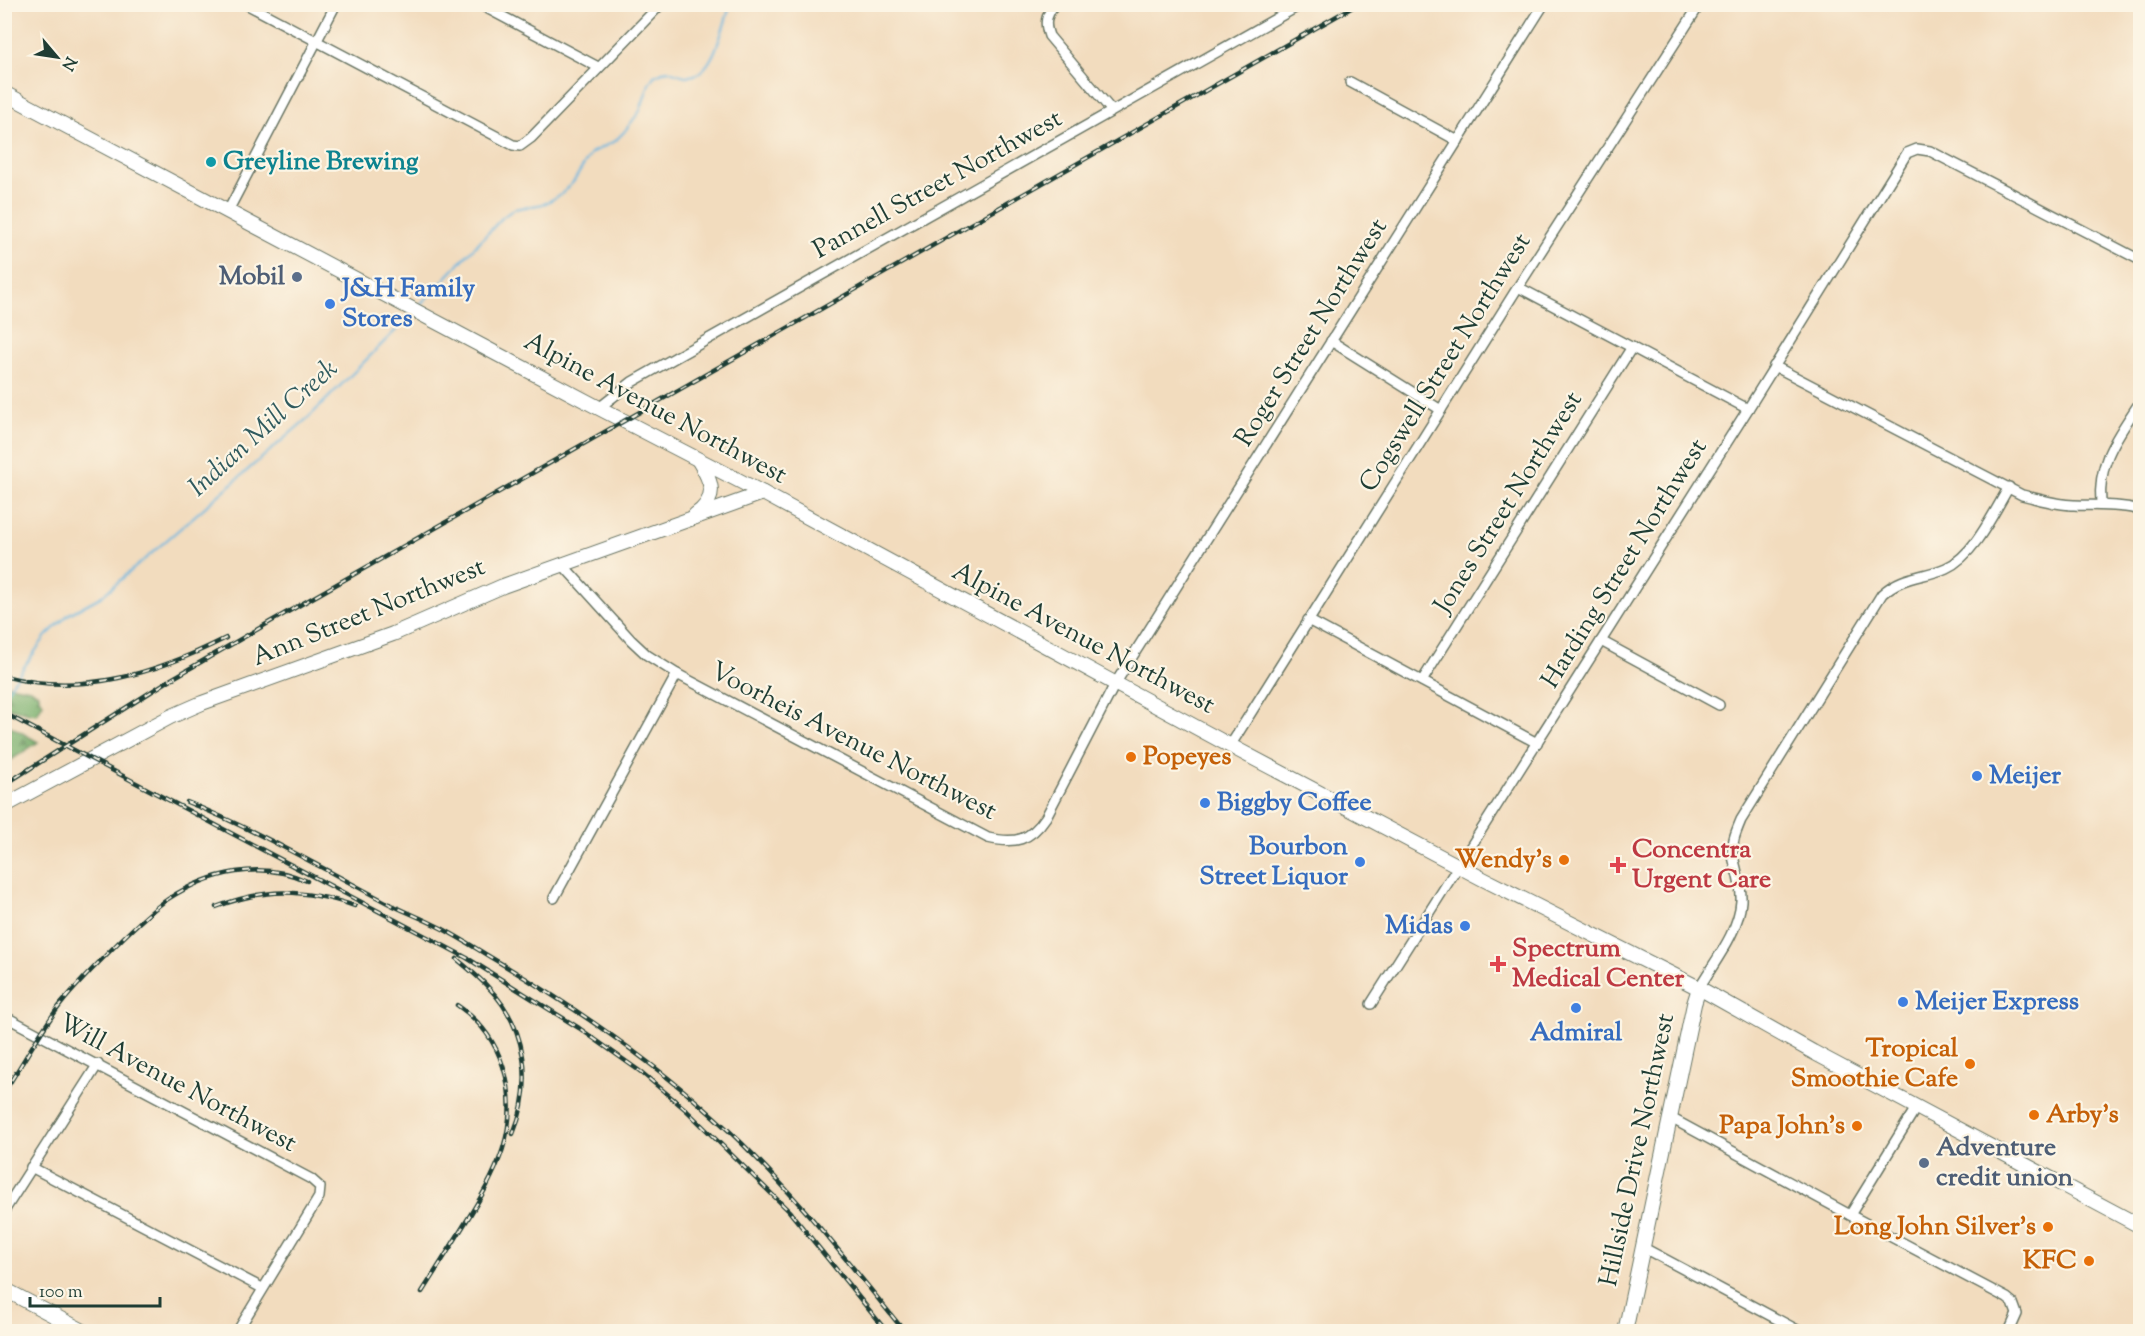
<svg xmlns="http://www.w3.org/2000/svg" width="2145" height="1336" viewBox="0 0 2145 1336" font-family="'Sorts Mill Goudy',serif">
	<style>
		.forest { fill: url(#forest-firs); stroke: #4c7650; stroke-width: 1.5 }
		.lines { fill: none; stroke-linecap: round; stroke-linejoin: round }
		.stream { stroke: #65b5e0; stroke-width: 2 }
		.street-casing { stroke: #697564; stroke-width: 12 }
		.secondary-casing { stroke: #697564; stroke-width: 16 }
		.street { stroke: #fff; stroke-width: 9 }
		.secondary { stroke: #fff; stroke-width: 14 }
		.rail-casing { stroke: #1f3d34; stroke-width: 4.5 }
		.rail { stroke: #fcf5e5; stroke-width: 2; stroke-dasharray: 7; stroke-linecap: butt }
		.culture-dot { fill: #0f9aa8; stroke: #fcf5e5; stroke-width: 2 }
		.service-dot { fill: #5c6f8a; stroke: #fcf5e5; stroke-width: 2 }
		.shop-dot { fill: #3f7fe0; stroke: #fcf5e5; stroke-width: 2 }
		.food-dot { fill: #e8710a; stroke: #fcf5e5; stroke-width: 2 }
		.health-dot { fill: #e0444e; stroke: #fcf5e5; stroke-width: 2 }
		.labels { text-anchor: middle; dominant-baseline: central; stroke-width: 4.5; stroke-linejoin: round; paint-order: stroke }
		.culture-label { font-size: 26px; font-weight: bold; fill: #0d838f; stroke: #fcf5e5; text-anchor: start }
		.street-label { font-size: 26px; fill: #1f3d34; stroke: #fcf5e5 }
		.service-label { font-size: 26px; font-weight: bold; fill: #4e5e75; stroke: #fcf5e5; text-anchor: end }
		.shop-label { font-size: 26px; font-weight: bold; fill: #366cbe; stroke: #fcf5e5; text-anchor: start }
		.food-label { font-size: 26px; font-weight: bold; fill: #c56008; stroke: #fcf5e5; text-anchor: end }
		.health-label { font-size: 26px; font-weight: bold; fill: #be3a42; stroke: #fcf5e5; text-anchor: start }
		.water-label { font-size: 27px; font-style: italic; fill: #305b5f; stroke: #fcf5e5 }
	</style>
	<defs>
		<pattern id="forest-firs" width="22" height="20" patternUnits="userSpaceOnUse" patternTransform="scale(1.5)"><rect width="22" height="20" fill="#7ab06d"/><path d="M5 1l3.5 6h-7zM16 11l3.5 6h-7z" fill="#63905a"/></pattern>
	</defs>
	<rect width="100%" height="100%" fill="#fcf5e5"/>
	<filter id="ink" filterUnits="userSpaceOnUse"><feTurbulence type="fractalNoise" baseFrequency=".0167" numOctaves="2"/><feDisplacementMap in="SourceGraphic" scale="12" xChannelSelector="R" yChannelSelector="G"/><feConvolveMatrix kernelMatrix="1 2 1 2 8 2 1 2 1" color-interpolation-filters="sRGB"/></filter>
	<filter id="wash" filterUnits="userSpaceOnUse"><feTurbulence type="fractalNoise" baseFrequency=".008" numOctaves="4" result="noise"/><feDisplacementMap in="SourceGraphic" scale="24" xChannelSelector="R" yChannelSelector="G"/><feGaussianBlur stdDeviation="1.35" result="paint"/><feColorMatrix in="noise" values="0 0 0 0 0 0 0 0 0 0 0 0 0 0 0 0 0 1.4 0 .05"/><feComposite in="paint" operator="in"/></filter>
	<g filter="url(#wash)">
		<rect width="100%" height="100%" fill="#f2dcbe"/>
		<g class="forest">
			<path d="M4,684l26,5 9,5v4l4,5 -6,11c-5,0 -27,-5 -32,-8z"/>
			<polygon points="5,723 38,742 5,764"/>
		</g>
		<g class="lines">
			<g class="stream">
				<path d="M418,307l85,-90 11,-8 30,-5 18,-10 12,-13 17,-28 24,-12 9,-9 16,-21 9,-27 5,-8 13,-6c6,2 13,5 19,6 28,3 37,-52 45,-72"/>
				<polyline points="4,695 46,636 69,614 102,596 309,417 412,314"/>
			</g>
		</g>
	</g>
	<g filter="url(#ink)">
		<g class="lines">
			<g class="street-casing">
				<g id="street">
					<polyline points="246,4 513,145 520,146 531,138 661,4"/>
					<polyline points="479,4 598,67"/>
					<path d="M1054,4c-8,13 -10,18 -5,32l63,75"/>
					<polyline points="1350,82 1458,141"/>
					<polyline points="228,211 336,4"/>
					<polyline points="1518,287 1748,409"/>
					<polyline points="1331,341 1441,410"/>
					<path d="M1774,366l248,129c17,4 34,10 52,10 22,1 44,-1 66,5"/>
					<polyline points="599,408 632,382 1302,4"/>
					<path d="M2101,504c-4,-43 17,-68 39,-102"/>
					<path d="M562,564l69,76 16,15 30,19 311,164c27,6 42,3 58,-21l69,-133 429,-680"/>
					<polyline points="1308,620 1537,743"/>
					<polyline points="1601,641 1719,705"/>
					<polyline points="1422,681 1632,347"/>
					<polyline points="1230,746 1518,287 1700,4"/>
					<polyline points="554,898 677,674"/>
					<path d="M1699,988c15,-26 40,-56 42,-87 1,-16 -5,-30 -8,-45 -2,-13 3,-24 8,-36l141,-226c21,-19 41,-16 64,-26 28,-12 48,-56 63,-81"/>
					<polyline points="1371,1004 1748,409 1907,153 1917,149 1930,151 2140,260"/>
					<polyline points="4,1016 311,1179 320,1187 319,1197 237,1332"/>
					<polyline points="1669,1117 1850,1215 2007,1298 2013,1303 2017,1314 2009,1332"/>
					<polyline points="31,1167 262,1288"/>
					<polyline points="4,1211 98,1064"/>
					<polyline points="1850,1215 1917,1106"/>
					<polyline points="1642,1247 1801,1332"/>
				</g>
			</g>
			<g class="secondary-casing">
				<g id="secondary">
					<polyline points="4,93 599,408 763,493 1240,751 1483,879 1699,988 1813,1052 2140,1226"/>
					<path d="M695,515c24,-17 17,-33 4,-54"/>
					<polyline points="4,806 170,717 202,703 393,634 503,586 763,493"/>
					<polyline points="4,1289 85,1332"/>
					<polyline points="1625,1332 1694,1004 1699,988"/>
				</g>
			</g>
			<use href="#street" class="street"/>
			<use href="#secondary" class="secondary"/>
			<g class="rail-casing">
				<g id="rail">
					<path d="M4,676c78,21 153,-3 222,-38"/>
					<polyline points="4,713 467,958 579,1028 641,1072 685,1109 789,1211 887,1332"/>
					<polyline points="4,785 168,681 270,622 1358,4"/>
					<path d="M187,802c67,27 131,64 195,98 18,10 38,17 57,27 22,11 42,25 63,37 75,45 148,95 213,154 71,64 130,140 190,214"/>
					<path d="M216,907c51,-20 88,-18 139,-1"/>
					<path d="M457,959c10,9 22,18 31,28 39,40 46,97 25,147"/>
					<path d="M4,1092c19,-29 36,-61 57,-88 17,-21 37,-41 56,-60 16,-16 33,-33 51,-45 41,-27 94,-39 139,-18"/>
					<path d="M422,1292c14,-22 28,-44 42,-67 31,-50 59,-98 39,-159 -8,-25 -24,-46 -46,-61"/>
				</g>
			</g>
			<use href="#rail" class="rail"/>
		</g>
	</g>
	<circle class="culture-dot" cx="211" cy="162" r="6"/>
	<g class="service-dot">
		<circle cx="297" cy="277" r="6"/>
		<circle cx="1924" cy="1163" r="6"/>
	</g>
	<g class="shop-dot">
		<circle cx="330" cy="304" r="6"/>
		<circle cx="1977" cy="776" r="6"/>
		<circle cx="1205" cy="803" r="6"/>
		<circle cx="1360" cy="862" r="6"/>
		<circle cx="1465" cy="926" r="6"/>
		<circle cx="1903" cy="1002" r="6"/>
		<circle cx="1576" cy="1008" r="6"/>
	</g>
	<g class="food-dot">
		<circle cx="1131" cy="757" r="6"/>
		<circle cx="1564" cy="860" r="6"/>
		<circle cx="1970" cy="1064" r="6"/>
		<circle cx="2034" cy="1115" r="6"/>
		<circle cx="1857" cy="1126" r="6"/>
		<circle cx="2048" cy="1227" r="6"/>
		<circle cx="2089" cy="1261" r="6"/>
	</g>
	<g class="health-dot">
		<path d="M1615 856h6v6h6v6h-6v6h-6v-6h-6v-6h6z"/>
		<path d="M1495 955h6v6h6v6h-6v6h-6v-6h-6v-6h6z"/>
	</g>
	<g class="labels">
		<g class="culture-label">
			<text x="223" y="162">Greyline Brewing</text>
		</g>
		<g class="street-label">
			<text transform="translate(938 185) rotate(-29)">Pannell Street Northwest</text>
			<text transform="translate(1312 333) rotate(-58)">Roger Street Northwest</text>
			<text transform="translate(1446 363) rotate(-58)">Cogswell Street Northwest</text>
			<text transform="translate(655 409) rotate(28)">Alpine Avenue Northwest</text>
			<text transform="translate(1509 503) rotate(-58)">Jones Street Northwest</text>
			<text transform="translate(1625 564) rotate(-58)">Harding Street Northwest</text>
			<text transform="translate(369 613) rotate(-22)">Ann Street Northwest</text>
			<text transform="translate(1083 639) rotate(28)">Alpine Avenue Northwest</text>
			<text transform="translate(853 742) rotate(27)">Voorheis Avenue Northwest</text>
			<text transform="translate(177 1084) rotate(28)">Will Avenue Northwest</text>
			<text transform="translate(1638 1150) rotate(-78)">Hillside Drive Northwest</text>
		</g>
		<g class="service-label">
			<text x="285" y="277">Mobil</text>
			<text x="1936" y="1148" text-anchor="start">Adventure<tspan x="1936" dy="30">credit union</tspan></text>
		</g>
		<g class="shop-label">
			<text x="342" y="289">J&amp;H Family<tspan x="342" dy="30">Stores</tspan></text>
			<text x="1989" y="776">Meijer</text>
			<text x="1217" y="803">Biggby Coffee</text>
			<text x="1348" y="847" text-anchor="end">Bourbon<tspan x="1348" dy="30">Street Liquor</tspan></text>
			<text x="1453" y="926" text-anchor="end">Midas</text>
			<text x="1915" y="1002">Meijer Express</text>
			<text x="1576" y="1033" text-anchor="middle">Admiral</text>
		</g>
		<g class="food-label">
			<text x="1143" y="757" text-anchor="start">Popeyes</text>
			<text x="1552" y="860">Wendy's</text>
			<text x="1958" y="1049">Tropical<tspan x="1958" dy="30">Smoothie Cafe</tspan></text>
			<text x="2046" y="1115" text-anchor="start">Arby's</text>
			<text x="1845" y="1126">Papa John's</text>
			<text x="2036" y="1227">Long John Silver's</text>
			<text x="2077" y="1261">KFC</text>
		</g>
		<g class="health-label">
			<text x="1632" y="850">Concentra<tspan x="1632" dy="30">Urgent Care</tspan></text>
			<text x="1512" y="949">Spectrum<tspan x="1512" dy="30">Medical Center</tspan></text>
		</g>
		<g class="water-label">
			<text transform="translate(264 429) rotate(-42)">Indian Mill Creek</text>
		</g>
	</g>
	<rect width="2145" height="1336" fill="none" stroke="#fcf5e5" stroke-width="24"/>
	<g transform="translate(57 57) rotate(119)" stroke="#fcf5e5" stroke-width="4.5" paint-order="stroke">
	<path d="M0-4.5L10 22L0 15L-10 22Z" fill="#1f3d34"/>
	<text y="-9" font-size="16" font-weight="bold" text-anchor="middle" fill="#1f3d34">N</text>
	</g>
	<path d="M30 1297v9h130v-9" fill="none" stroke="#1f3d34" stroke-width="3"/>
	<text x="39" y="1297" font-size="18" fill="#1f3d34" stroke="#fcf5e5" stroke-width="4.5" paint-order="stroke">100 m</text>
</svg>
